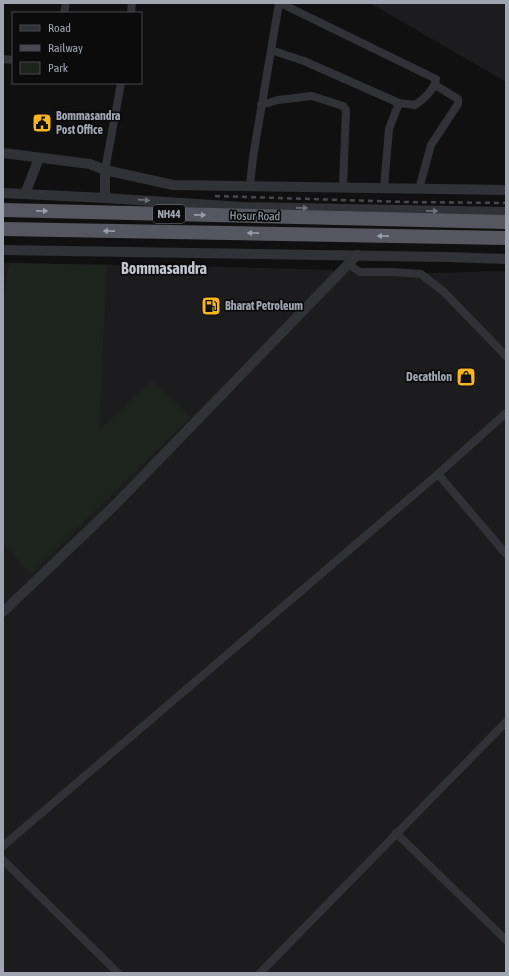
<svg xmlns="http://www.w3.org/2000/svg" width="509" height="976" viewBox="0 0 509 976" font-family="'Asap Condensed',sans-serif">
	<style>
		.built { fill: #1c1c1e }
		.green { fill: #1c241d }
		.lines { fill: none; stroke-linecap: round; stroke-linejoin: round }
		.minor { stroke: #313237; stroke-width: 8 }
		.tertiary { stroke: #313237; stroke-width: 10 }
		.trunk { stroke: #55565f; stroke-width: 14 }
		.rail { stroke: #484950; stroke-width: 2.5; stroke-dasharray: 5 4; stroke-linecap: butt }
		.oneway { fill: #6f727b }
		.oneway2 { fill: #999eab }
		.labels { text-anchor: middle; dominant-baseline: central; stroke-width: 3.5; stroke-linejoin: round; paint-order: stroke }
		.shield { fill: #0b0b0c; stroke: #747881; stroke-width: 1 }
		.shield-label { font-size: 11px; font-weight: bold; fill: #a1a6b3 }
		.poi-label { font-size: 12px; font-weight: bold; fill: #a1a6b3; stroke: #0b0b0c; text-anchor: start }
		.street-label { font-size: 12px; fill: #a1a6b3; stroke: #0b0b0c }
		.district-label { font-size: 16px; font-weight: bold; fill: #c2c5cf; stroke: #0b0b0c }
	</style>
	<rect width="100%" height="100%" fill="#101011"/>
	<g class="built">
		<polygon points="370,3 506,3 506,82"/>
		<polygon points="3,263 195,266 433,273 506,271 506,973 3,973"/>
	</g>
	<polygon class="green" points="9,263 107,265 99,430 152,380 191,417 31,574 3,544 3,300"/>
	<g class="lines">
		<g class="minor">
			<polyline points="64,13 66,3"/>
			<polyline points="131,13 132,3"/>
			<path d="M271,50l33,11 95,42 16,2c8,-5 20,-16 21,-26l-156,-76"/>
			<polyline points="3,59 13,60"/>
			<polyline points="261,105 278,100 312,96 343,106 346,110 343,187"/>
			<polyline points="105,170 121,83"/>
			<polyline points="250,186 253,157 279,3"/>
			<polyline points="384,188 389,129 399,103"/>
			<polyline points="419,189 431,145 458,104 458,99 435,85"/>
			<polyline points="348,264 360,272 393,272 421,274 444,292 506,356"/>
			<polyline points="438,474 506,554"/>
			<polyline points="396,833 506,940"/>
			<polyline points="3,846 438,474 506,413"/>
			<polyline points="3,860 118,973"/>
			<polyline points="260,973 506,722"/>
		</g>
		<g class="tertiary">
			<polyline points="3,153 90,164 105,170 173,185 506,190"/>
			<polyline points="105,170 105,198"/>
			<polyline points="3,193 105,198 242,207 506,212"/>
			<polyline points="25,194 39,158"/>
			<polyline points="3,250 447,257 506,259"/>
			<polyline points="3,612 114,506 357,255"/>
		</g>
		<g class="trunk">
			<polyline points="3,210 506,222"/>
			<polyline points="3,229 506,238"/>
		</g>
		<polyline class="rail" points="215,196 405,202 506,203"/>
	</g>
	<defs><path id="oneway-solid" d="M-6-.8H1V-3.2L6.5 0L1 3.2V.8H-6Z"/></defs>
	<g class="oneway">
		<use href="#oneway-solid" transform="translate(144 200) rotate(4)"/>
		<use href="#oneway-solid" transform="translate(302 208) rotate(1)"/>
		<use href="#oneway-solid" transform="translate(432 211) rotate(1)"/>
	</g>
	<g class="oneway2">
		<use href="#oneway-solid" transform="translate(42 211) rotate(1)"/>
		<use href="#oneway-solid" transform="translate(200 215) rotate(1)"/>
		<use href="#oneway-solid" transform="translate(109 231) rotate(-179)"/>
		<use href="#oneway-solid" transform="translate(253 233) rotate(-179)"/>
		<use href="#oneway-solid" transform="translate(383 236) rotate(-179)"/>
	</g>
	<defs>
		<g id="civic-square" transform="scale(1)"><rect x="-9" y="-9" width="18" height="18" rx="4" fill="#f8b522" stroke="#0b0b0c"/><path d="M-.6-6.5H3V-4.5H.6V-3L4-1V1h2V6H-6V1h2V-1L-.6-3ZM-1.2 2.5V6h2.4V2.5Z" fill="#111"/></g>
		<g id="fuel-square" transform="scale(1)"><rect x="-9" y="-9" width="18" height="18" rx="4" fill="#f8b522" stroke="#0b0b0c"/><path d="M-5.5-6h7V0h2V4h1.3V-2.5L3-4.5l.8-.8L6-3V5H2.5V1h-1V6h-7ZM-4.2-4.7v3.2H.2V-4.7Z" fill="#111"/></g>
		<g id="shop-square" transform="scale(1)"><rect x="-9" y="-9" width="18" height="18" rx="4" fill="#f8b522" stroke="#0b0b0c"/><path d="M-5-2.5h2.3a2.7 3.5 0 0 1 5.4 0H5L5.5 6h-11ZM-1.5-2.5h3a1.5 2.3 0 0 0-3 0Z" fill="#111"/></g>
	</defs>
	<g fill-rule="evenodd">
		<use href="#civic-square" x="42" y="123"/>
		<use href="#fuel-square" x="211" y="306"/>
		<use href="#shop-square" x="466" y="377"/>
	</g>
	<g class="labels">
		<rect class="shield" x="153" y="205" width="32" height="18" rx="3"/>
		<g class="shield-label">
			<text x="169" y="214">NH44</text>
		</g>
		<g class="poi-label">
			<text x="56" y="116">Bommasandra<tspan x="56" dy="14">Post Office</tspan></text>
			<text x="225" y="306">Bharat Petroleum</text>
			<text x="452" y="377" text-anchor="end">Decathlon</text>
		</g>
		<g class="street-label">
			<text transform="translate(255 216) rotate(1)">Hosur Road</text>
		</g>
		<g class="district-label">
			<text x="164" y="268">Bommasandra</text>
		</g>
	</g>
	<rect width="509" height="976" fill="none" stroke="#a1a6b3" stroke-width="8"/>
	<rect x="12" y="12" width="130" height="72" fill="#0b0b0c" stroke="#47494f"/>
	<rect x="20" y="25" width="20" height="6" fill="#313237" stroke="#47494f"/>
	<text x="48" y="32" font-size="12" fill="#a1a6b3">Road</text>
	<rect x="20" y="45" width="20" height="6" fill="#484950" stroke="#47494f"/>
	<text x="48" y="52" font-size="12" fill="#a1a6b3">Railway</text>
	<rect x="20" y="62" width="20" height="12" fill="#1c241d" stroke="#47494f"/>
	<text x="48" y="72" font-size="12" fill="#a1a6b3">Park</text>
</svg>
